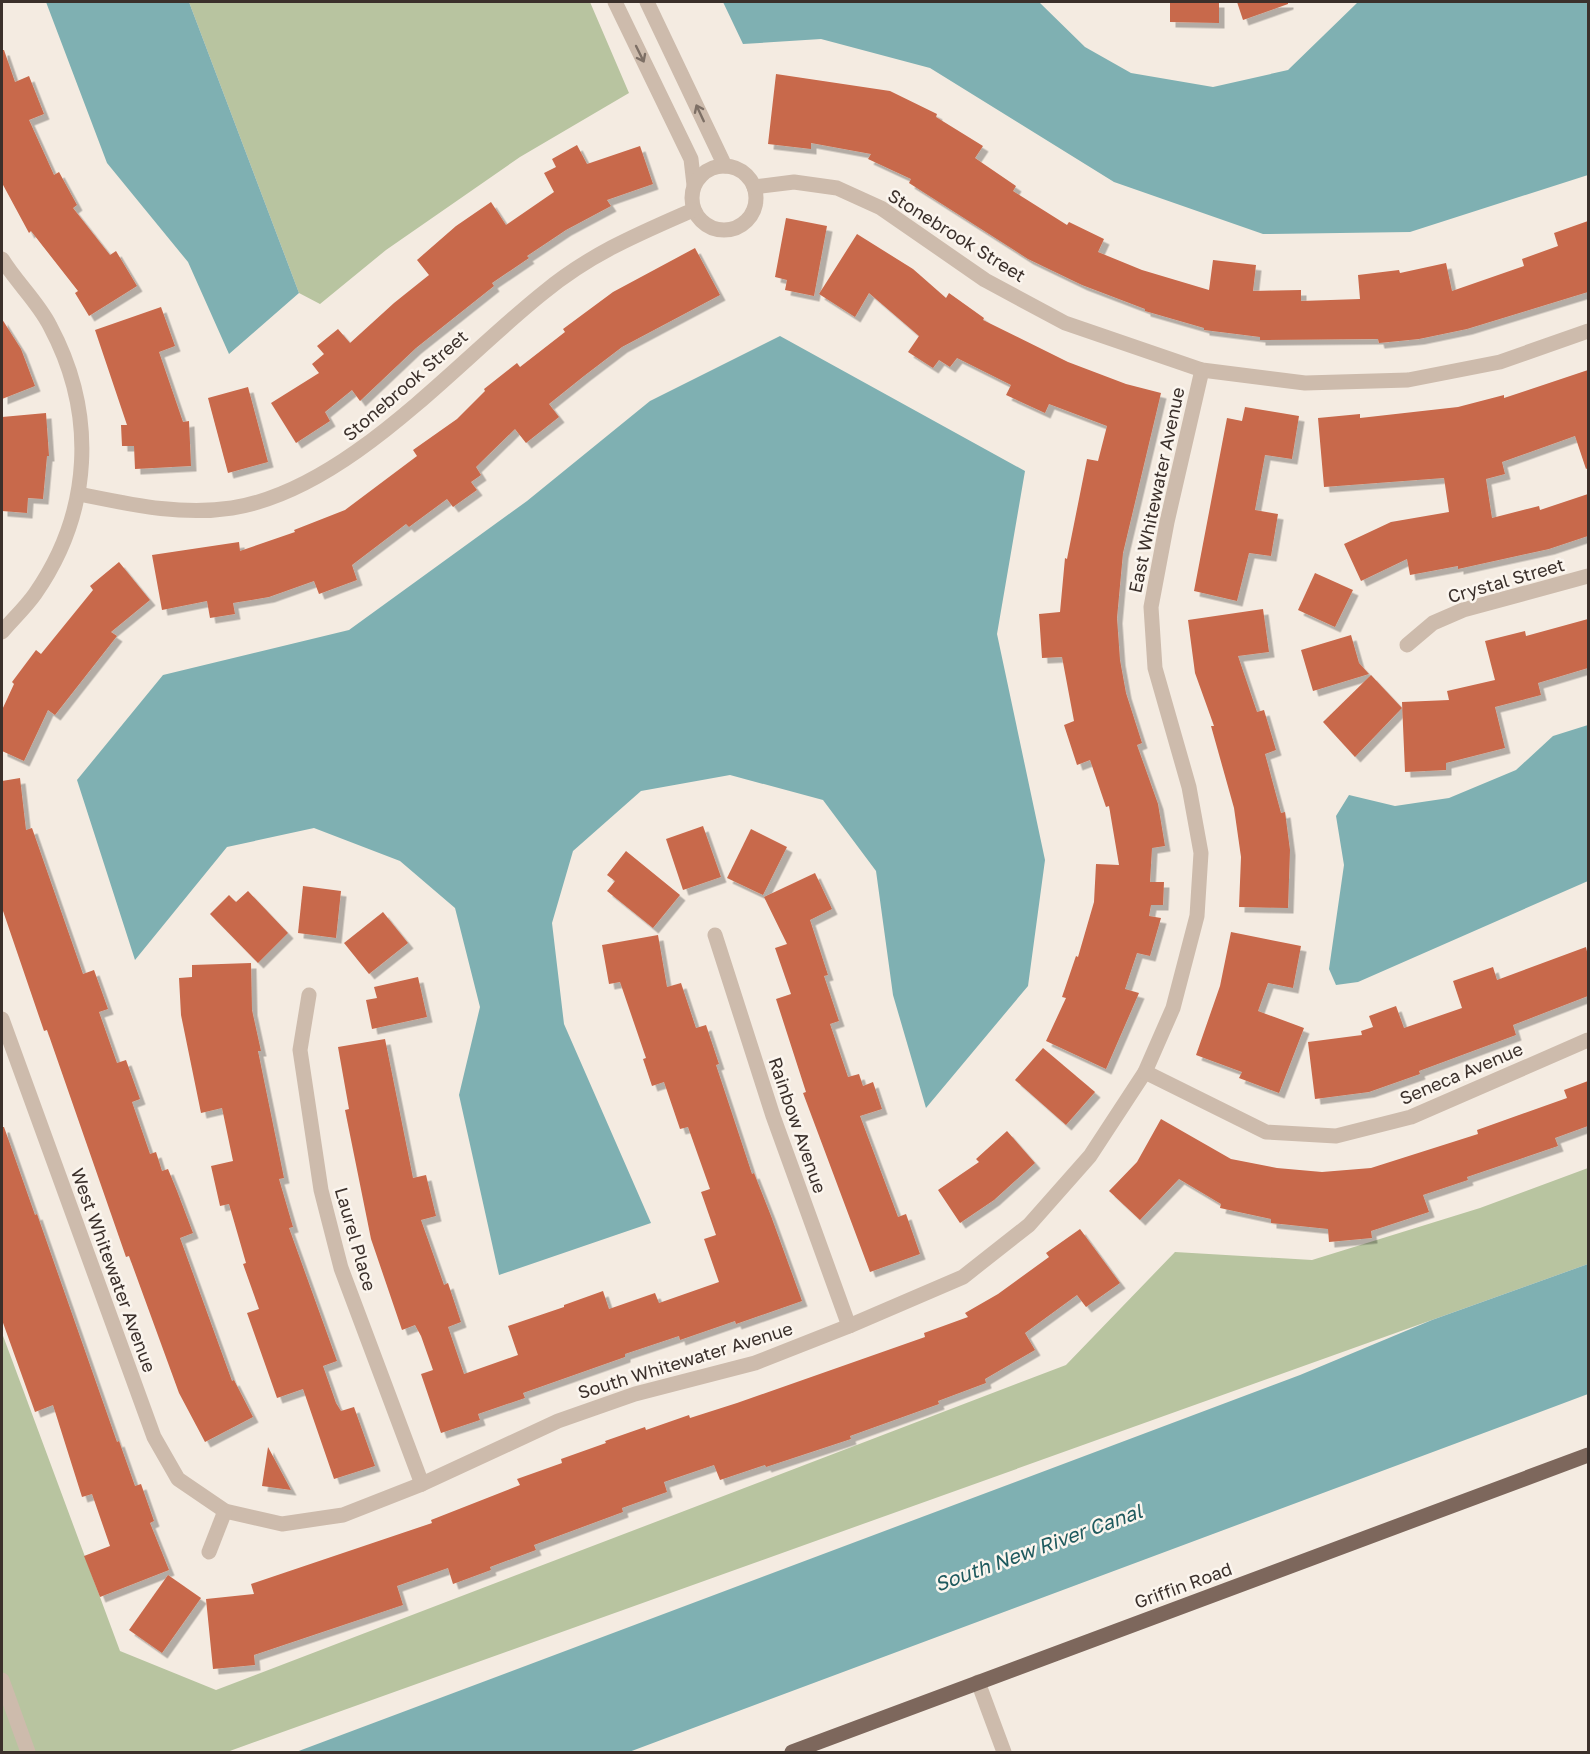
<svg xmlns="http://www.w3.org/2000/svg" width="1590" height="1754" viewBox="0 0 1590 1754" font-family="'Golos Text',sans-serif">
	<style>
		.green { fill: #b8c4a0 }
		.water { fill: #7fb0b2 }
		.building { fill: #c8694b; filter: url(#shadow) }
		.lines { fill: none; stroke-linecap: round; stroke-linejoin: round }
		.minor { stroke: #cdbbac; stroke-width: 15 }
		.primary { stroke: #7d675c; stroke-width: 15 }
		.oneway { stroke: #7d6f65 }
		.labels { text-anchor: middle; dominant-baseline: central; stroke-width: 5; stroke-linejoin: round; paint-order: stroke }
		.street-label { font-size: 18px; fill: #3b302b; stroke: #fbf5ee }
		.water-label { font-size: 20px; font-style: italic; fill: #1f5a5e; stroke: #fbf5ee }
	</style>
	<defs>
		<filter id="shadow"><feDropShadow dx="5.5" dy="5.5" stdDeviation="0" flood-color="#0004"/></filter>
	</defs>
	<rect width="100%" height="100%" fill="#f4ebe1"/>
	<g class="green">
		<polygon points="189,2 590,2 629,93 520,157 386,250 320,304 299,293"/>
		<polygon points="1588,1168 1588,1264 227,1752 2,1752 2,1333 120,1651 216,1690 1066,1365 1175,1252 1312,1260 1480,1208"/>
	</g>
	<g class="water">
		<polygon points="46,2 189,2 299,293 229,354 188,262 107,163"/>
		<polygon points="723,2 1039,2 1085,47 1131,73 1213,87 1288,70 1358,2 1588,2 1588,175 1410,232 1263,234 1114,182 930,68 821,39 743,44"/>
		<polygon points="780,336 1025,471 997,634 1045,860 1028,986 926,1108 893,995 876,871 823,800 730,775 641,791 573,851 552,923 564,1024 651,1223 499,1275 459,1095 480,1007 455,908 400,861 314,828 227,847 135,960 77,780 163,675 349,630 527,501 650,401"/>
		<polygon points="1588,725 1588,881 1358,982 1336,985 1329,969 1344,865 1336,816 1349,795 1395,806 1449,798 1516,770 1553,736"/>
		<polygon points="1588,1264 1588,1394 629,1752 296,1752 1300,1375 1432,1320"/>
	</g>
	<g class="building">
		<polygon points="1170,2 1219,2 1219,23 1170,22"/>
		<polygon points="1237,2 1288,2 1288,4 1243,20"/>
		<polygon points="2,50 4,50 15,82 29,76 44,114 29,120 54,175 59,172 77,205 73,208 110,255 116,251 137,286 89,316 75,293 78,291 31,231 29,233 2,183"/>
		<polygon points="776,74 890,91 937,114 936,117 983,146 975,158 1016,186 1013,191 1067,225 1069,222 1104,239 1098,252 1142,270 1209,290 1213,260 1256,265 1253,291 1301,290 1301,301 1360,299 1358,275 1399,270 1400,273 1446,263 1452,291 1524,266 1522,259 1558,246 1554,233 1588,221 1588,292 1467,329 1419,339 1379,343 1378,339 1260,340 1260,337 1204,330 1204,328 1145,311 1145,309 1082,285 1028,259 909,183 911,179 868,159 871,154 811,143 811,149 768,144"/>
		<polygon points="577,145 587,164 640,146 653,184 607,200 611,206 566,230 527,256 529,258 492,283 494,286 416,348 360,401 352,390 325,412 330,421 296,443 271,403 319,373 312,364 324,354 317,346 338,329 350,343 394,303 429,275 417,260 456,226 491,202 506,225 554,192 544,173 556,167 552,159"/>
		<polygon points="786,218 827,226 814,296 785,290 787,280 775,277"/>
		<polygon points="857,234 913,269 946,298 949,293 984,318 983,320 1068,362 1126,384 1161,393 1123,553 1117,618 1120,660 1126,693 1142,743 1137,745 1158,804 1165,846 1152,848 1150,882 1164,882 1163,905 1151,905 1149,916 1161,918 1150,956 1137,953 1125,989 1139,993 1106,1069 1046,1041 1066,998 1062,997 1076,956 1078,957 1094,902 1096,864 1119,865 1109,806 1106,807 1090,760 1077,765 1064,725 1074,721 1062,657 1042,658 1039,614 1060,612 1065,558 1067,559 1087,459 1098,461 1107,426 1049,404 1045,413 1006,395 1011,385 957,358 950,367 939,360 933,368 908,352 919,336 869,293 855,317 819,294"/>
		<polygon points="695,248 720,295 622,347 584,376 549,404 559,417 526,443 515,429 476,467 481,475 471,482 477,490 453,507 447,499 409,527 406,524 352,565 357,580 319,594 314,581 269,597 233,603 235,614 210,618 207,601 162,610 152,555 239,542 240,551 295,532 294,530 345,510 417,456 413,450 457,419 485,391 484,389 517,363 520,367 565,332 563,329 613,292"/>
		<polygon points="161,307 175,346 159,352 183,422 189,421 191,466 135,469 134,446 122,446 121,425 127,425 95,330"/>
		<polygon points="2,319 21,349 35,386 2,399"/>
		<polygon points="1588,370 1588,468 1586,469 1575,436 1502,462 1505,474 1486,479 1492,518 1539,506 1540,510 1588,494 1588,536 1549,549 1458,569 1458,566 1410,575 1407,559 1361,581 1344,544 1391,522 1449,512 1444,478 1324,487 1318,418 1360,414 1360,418 1458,407 1504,395 1504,398"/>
		<polygon points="248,387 268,462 228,473 208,398"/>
		<polygon points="1245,407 1299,416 1292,459 1265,455 1255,510 1278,514 1271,556 1249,553 1237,601 1194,591 1227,418 1242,421"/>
		<polygon points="46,413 49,456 47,456 43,499 28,498 27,513 2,511 2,417"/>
		<polygon points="119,562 150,600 111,632 117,636 55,715 48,710 24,761 2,751 2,710 14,684 12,682 36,650 41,654 93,590 90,586"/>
		<polygon points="1315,573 1353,590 1335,627 1298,610"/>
		<polygon points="1263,609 1269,652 1238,656 1257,712 1264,710 1276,750 1265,754 1281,813 1285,812 1290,850 1288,908 1239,907 1241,857 1234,808 1211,726 1214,726 1195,673 1188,620"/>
		<polygon points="1588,619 1588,668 1538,683 1541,695 1495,707 1505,748 1446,763 1446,770 1405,772 1402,702 1449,700 1447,691 1495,680 1485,641 1525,631 1526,636"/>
		<polygon points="1351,635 1359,663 1369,674 1313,691 1301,650"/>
		<polygon points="1371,675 1402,708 1355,757 1323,722"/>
		<polygon points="20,778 26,830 32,828 83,974 94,970 108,1009 99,1012 117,1063 126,1060 140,1099 132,1102 150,1154 156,1152 162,1171 168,1169 177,1191 193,1233 180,1238 232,1381 234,1380 253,1417 205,1442 179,1393 129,1256 126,1257 47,1030 44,1031 2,908 2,781"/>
		<polygon points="703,826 721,877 683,890 666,839"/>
		<polygon points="751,829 787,847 763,895 727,878"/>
		<polygon points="626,851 680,895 653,928 607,891 615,881 607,875"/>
		<polygon points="815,873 832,909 810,920 828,975 824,976 839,1021 830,1024 848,1077 859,1074 863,1086 873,1082 882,1109 860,1116 898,1217 906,1214 920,1254 870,1272 803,1093 806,1092 776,999 791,994 775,948 787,944 764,897"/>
		<polygon points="303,886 341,891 336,938 298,933"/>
		<polygon points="248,891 288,933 258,963 210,914 229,895 236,902"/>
		<polygon points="383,912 408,943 369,974 344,943"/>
		<polygon points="1231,932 1301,946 1293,988 1268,983 1258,1011 1304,1028 1279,1093 1239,1078 1242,1072 1196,1055 1220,986"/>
		<polygon points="658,935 667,987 681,983 696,1028 706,1025 719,1064 716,1065 752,1174 754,1173 771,1216 802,1301 736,1324 735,1321 680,1340 679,1336 625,1354 625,1357 523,1393 525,1398 478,1414 480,1420 441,1433 421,1374 433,1370 421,1336 415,1325 402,1330 371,1239 345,1110 349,1109 338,1047 385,1039 413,1178 426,1175 436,1216 421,1220 444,1285 448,1283 461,1322 448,1327 464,1374 518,1355 508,1326 564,1307 564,1305 603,1291 609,1309 655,1293 659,1303 719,1282 704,1239 716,1235 701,1192 710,1189 688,1127 680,1129 664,1082 652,1086 643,1059 646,1058 620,982 609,984 602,945"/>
		<polygon points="1586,947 1588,956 1588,996 1513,1025 1516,1035 1419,1071 1420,1074 1369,1092 1315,1099 1308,1042 1362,1035 1361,1031 1373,1027 1369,1016 1396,1006 1404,1028 1462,1008 1453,981 1493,967 1497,980"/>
		<polygon points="251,963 252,1010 261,1051 258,1051 284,1178 279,1179 293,1227 289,1228 337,1361 323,1366 336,1403 341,1411 354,1407 375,1466 334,1479 303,1389 277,1398 247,1313 259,1309 243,1264 246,1263 229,1204 220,1206 211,1166 233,1161 222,1108 201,1113 181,1015 179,978 192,977 192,965"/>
		<polygon points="418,977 427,1017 372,1029 366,1000 377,998 374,987"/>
		<polygon points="1043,1048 1095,1092 1066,1125 1015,1080"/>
		<polygon points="1588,1081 1588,1126 1555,1138 1558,1146 1467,1177 1468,1180 1423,1195 1429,1212 1371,1231 1372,1238 1329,1242 1328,1229 1271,1223 1271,1219 1220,1208 1221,1204 1179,1179 1140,1220 1109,1191 1137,1162 1161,1119 1231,1159 1277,1168 1322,1172 1371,1168 1478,1134 1477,1130 1567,1098 1564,1090"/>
		<polygon points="2,1127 4,1127 35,1215 37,1214 117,1442 119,1441 135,1486 141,1484 154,1521 150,1523 169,1570 100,1597 84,1556 110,1546 92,1494 82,1497 53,1405 35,1412 2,1320"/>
		<polygon points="1007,1131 1035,1163 994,1200 960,1223 938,1190 979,1162 976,1159"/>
		<polygon points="1080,1229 1120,1283 1086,1307 1077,1295 1025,1333 1035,1350 985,1379 986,1383 938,1401 939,1404 850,1436 851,1439 766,1467 765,1465 720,1480 714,1465 664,1482 667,1492 622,1508 623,1512 534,1545 536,1550 490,1567 491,1570 453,1584 448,1568 397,1586 403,1605 254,1655 255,1665 213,1669 206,1599 254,1594 251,1584 432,1523 431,1520 520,1485 517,1479 562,1463 561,1459 606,1443 605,1441 645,1427 646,1430 689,1415 690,1418 737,1403 925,1337 924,1333 968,1317 965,1313 998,1294 1049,1257 1046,1253"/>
		<polygon points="268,1447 291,1490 262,1486"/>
		<polygon points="168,1575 201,1598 162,1653 129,1630"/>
	</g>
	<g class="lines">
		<g class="minor">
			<polyline points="615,2 691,159 694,185"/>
			<polyline points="647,2 725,166"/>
			<circle cx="724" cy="198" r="32"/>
			<polyline points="754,187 794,182 837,188 881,208 985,280 1065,323 1202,370 1305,383 1408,380 1500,362 1588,331"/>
			<path d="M2,259c14,23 36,43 48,67 47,88 42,186 -15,268 -10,14 -23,26 -33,38"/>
			<path d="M79,494c50,10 101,22 153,14 115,-18 222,-144 311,-215 47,-39 95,-59 150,-83"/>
			<polyline points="1407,645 1433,623 1463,610 1588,576"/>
			<polyline points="715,935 773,1116 849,1326"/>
			<polyline points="309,995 300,1050 321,1190 341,1268 422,1484"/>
			<polyline points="2,1019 154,1437 178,1479 225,1511 282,1524 343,1515 422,1484 558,1421 635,1394 755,1363 849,1326 963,1277 1029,1225 1090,1156 1145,1072 1173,1008 1197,916 1201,853 1189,787 1155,668 1151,607 1167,522 1202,370"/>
			<polyline points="1145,1072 1266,1132 1336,1136 1411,1117 1588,1040"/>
			<polyline points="209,1552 225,1511"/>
			<polyline points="2,1680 28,1752"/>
			<polyline points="978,1682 1004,1752"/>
		</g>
		<polyline class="primary" points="792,1752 1588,1455"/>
	</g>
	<defs><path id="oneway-shaft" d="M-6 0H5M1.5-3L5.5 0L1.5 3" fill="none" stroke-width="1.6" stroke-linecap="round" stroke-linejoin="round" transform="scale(1.5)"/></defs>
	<g class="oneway">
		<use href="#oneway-shaft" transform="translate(640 54) rotate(64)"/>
		<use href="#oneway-shaft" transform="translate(700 113) rotate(-115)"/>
	</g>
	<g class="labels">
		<g class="street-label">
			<text transform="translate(957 235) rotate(32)">Stonebrook Street</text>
			<text transform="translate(405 385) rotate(-41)">Stonebrook Street</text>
			<text transform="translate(1156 490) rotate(-78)">East Whitewater Avenue</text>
			<text transform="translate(1506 580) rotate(-16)">Crystal Street</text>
			<text transform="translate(1461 1073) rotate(-23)">Seneca Avenue</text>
			<text transform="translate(798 1125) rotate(71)">Rainbow Avenue</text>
			<text transform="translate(356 1239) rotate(74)">Laurel Place</text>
			<text transform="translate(114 1270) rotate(70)">West Whitewater Avenue</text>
			<text transform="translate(685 1360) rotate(-17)">South Whitewater Avenue</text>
			<text transform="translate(1183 1585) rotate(-20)">Griffin Road</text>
		</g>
		<g class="water-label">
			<text transform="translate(1038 1547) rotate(-20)">South New River Canal</text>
		</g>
	</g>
	<rect width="1590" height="1754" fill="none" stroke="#3b302b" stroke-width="6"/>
</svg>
